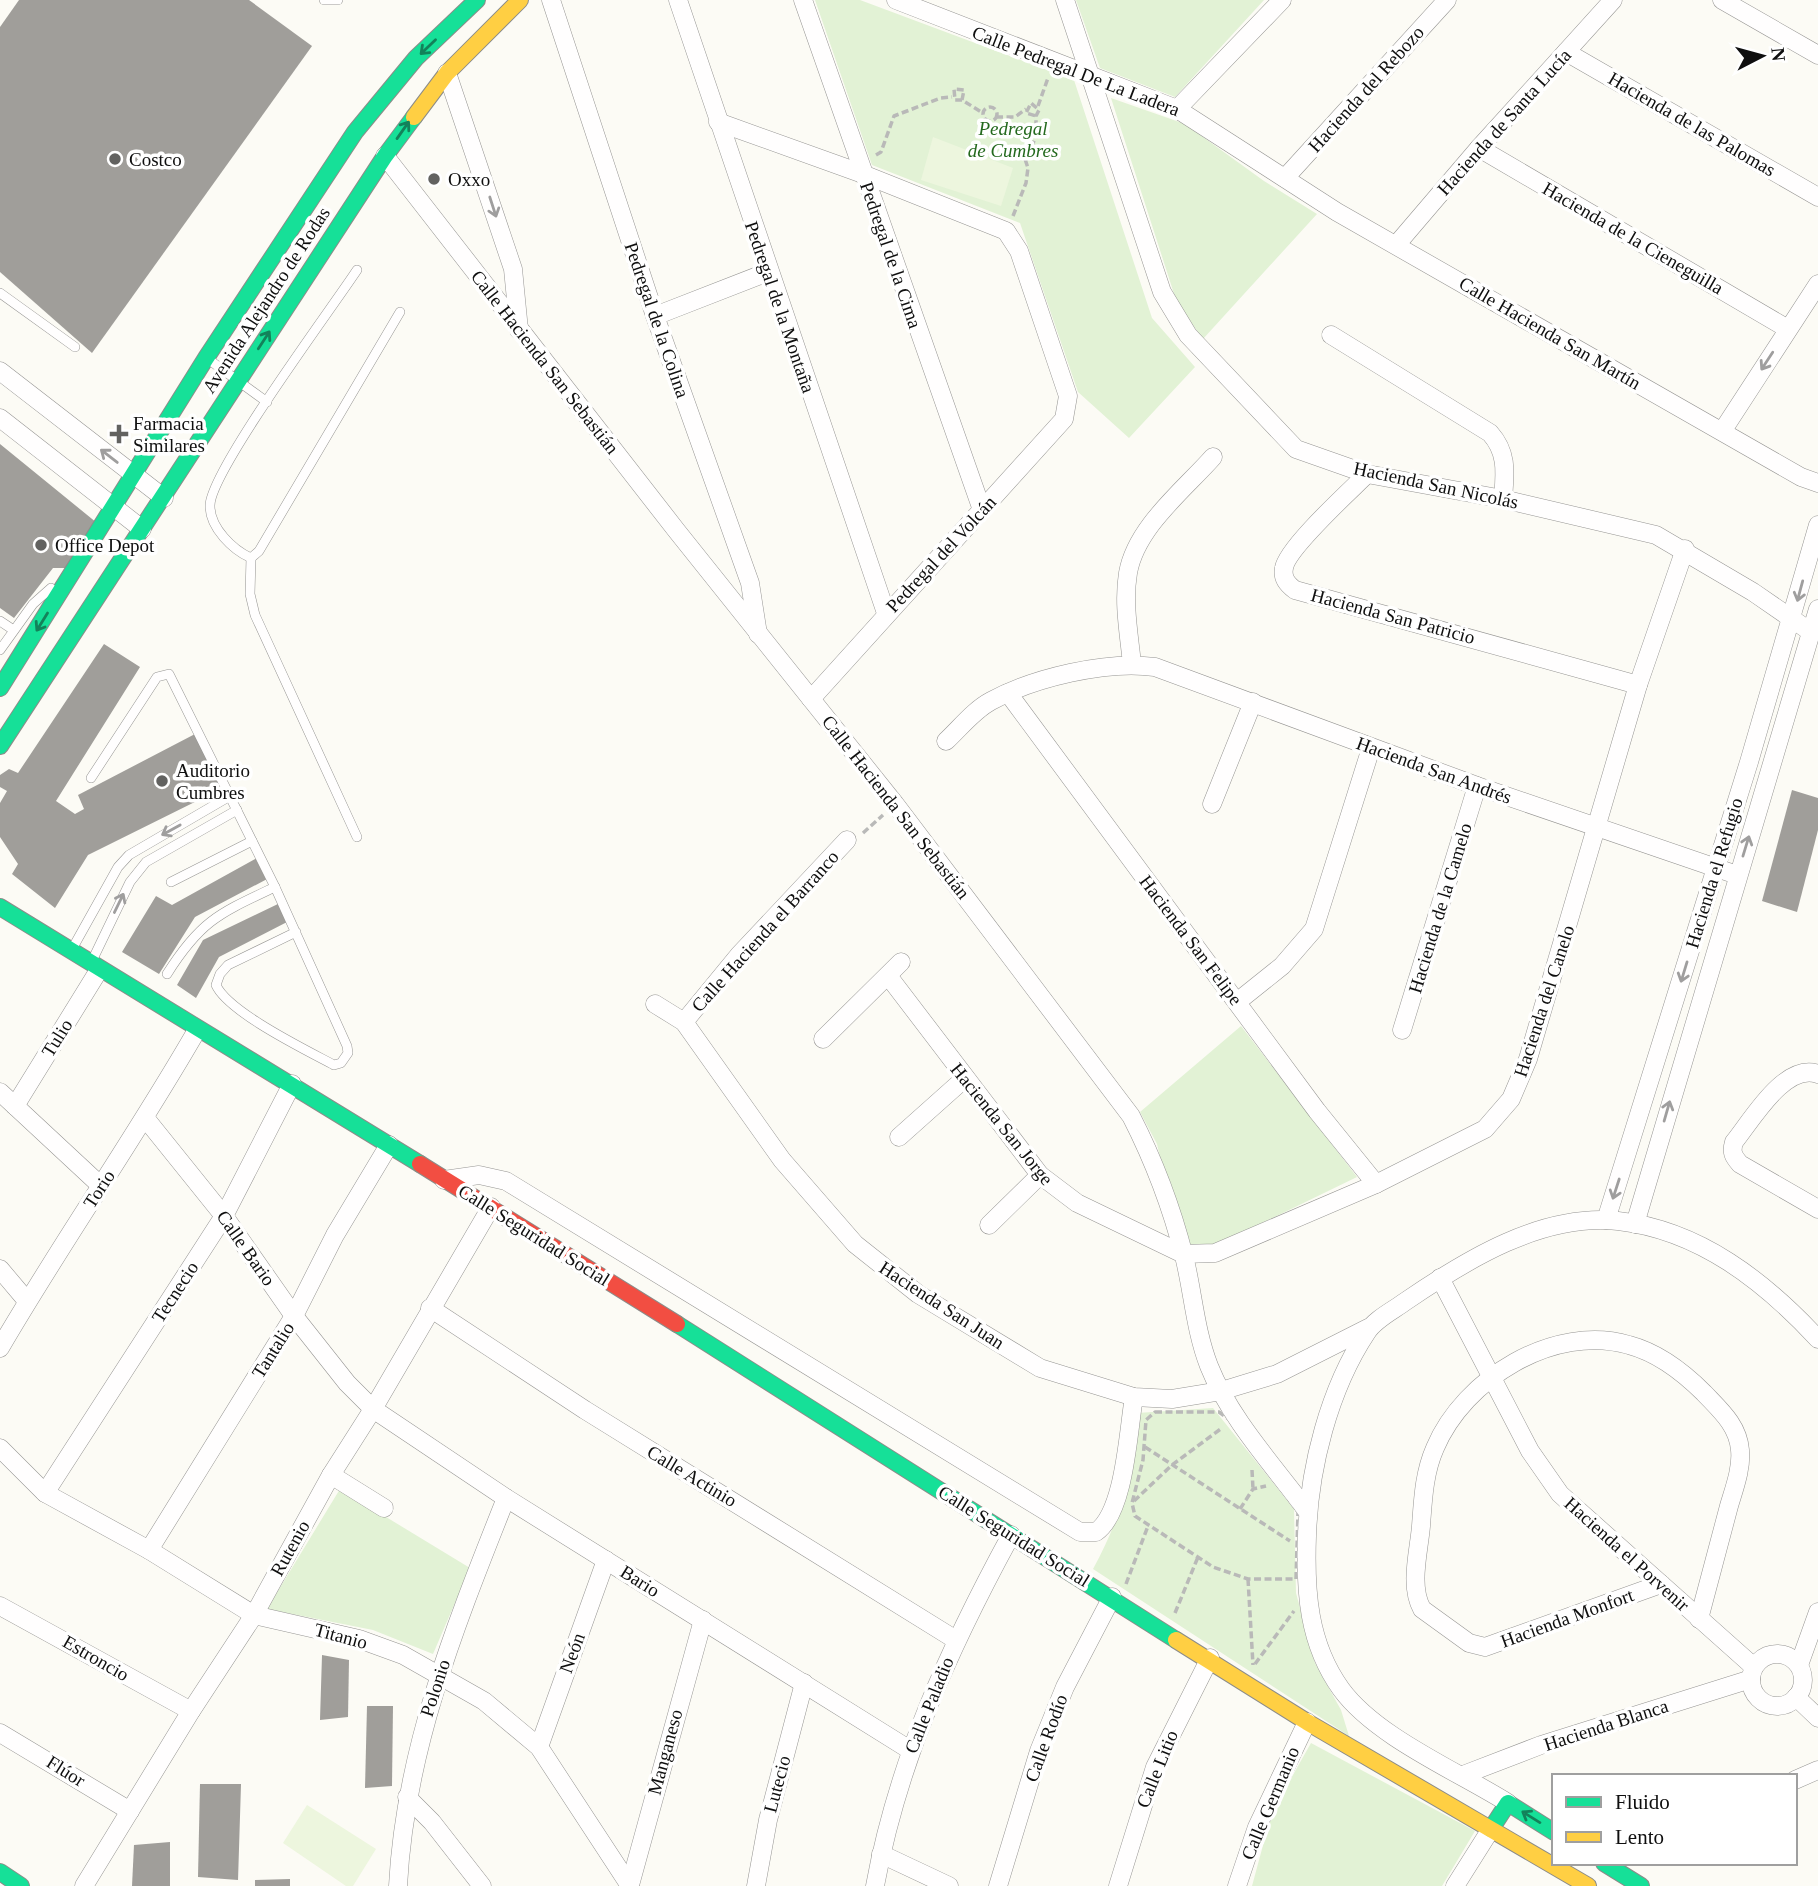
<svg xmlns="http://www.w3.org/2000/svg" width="1818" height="1886" viewBox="0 0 1818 1886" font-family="Georgia,serif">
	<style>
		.green { fill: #e2f2d5 }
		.pitch { fill: #edf6de }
		.building { fill: #a09e9a }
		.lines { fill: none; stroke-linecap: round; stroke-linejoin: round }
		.lane-casing { stroke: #969593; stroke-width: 10 }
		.street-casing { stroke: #969593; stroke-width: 19 }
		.fast-casing { stroke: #8c8c89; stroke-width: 18 }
		.slow-casing { stroke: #8c8c89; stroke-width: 18 }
		.jam-casing { stroke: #8c8c89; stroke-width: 18 }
		.path { stroke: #b9b9b8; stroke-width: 3.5; stroke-dasharray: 7 3.5; stroke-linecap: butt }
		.lane { stroke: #fffefe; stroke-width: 9 }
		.street { stroke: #fffefe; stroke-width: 18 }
		.fast { stroke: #16e098; stroke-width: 16 }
		.slow { stroke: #ffcf43; stroke-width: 16 }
		.jam { stroke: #f24e42; stroke-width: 16 }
		.oneway { stroke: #13825a }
		.oneway2 { stroke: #9f9e9e }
		.poi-dot { fill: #626260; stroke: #fff; stroke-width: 2.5 }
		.labels { text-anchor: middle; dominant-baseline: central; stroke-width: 7; stroke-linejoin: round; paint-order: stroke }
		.street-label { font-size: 19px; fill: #0f0f0f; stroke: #fff }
		.park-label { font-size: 19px; font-style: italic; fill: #24691e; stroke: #fff }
		.poi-label { font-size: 19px; fill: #0f0f0f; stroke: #fff; text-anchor: start }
	</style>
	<rect width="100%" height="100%" fill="#fcfbf5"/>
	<g class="green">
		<polygon points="815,0 860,0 1074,80 1152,318 1195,367 1129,438 1078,392 1020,223 872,165"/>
		<polygon points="1076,0 1264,0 1175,97 1100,68"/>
		<polygon points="1111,98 1185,124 1264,181 1317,214 1203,339 1177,303"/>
		<polygon points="1241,1026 1357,1177 1198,1254 1181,1251 1157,1144 1140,1112"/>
		<path d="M1213,1408l81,101 2,84 19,70 26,47 8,26 -256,-167c29,-53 40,-96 44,-156z"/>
		<polygon points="340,1489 470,1568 433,1654 373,1630 267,1609"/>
		<polygon points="1311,1743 1475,1831 1442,1886 1252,1886 1272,1812"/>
	</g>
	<g class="pitch">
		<polygon points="933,137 1013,168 1001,206 921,180"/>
		<polygon points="307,1805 376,1849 353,1886 346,1886 283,1843"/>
	</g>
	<g class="building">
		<polygon points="19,0 249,0 312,46 92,353 0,272 0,27"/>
		<polygon points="0,444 97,523 66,568 53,568 14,618 0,608"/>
		<polygon points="104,644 140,667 56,801 75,814 84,809 78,795 195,734 223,788 88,855 55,908 12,874 18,864 0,837 0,803 7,791 0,787 0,775 9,769 18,773"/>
		<polygon points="1792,790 1818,798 1818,830 1797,912 1762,901"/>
		<polygon points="257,858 269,878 195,917 159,974 122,952 156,896 172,905"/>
		<polygon points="280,903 289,921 219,957 196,998 177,985 203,940"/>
		<polygon points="322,1655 349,1660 348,1717 320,1720"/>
		<polygon points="367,1706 393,1706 392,1786 365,1788"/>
		<polygon points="200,1784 241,1784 238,1880 198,1877"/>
		<polygon points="170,1842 170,1886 132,1886 134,1845"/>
		<polygon points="290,1879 290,1886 255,1886 255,1880"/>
	</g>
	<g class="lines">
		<g class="lane-casing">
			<g id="lane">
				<polyline points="324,0 338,0"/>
				<path d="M357,270c-25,38 -148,203 -147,236 0,22 23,44 41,52l8,-7 141,-239"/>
				<polyline points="0,293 75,347"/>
				<polyline points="208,359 267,402"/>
				<polyline points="251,558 250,594 255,615 357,837"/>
				<polyline points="0,621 12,629"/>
				<polyline points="0,650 33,604 51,588"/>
				<path d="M91,778l66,-101 12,-3 106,213 72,159 1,7 -7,10 -7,2c-28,-15 -106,-53 -118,-80l4,-11 8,-9 68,-33"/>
				<polyline points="171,882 252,841"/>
				<polyline points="71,951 118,867 129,855 230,796"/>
				<polyline points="91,963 130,882 146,862 237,810"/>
				<path d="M167,974c34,-54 53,-61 108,-87"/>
			</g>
		</g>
		<g class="street-casing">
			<g id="street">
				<polyline points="551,0 655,316 750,583 758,634"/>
				<polyline points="678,0 886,613"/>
				<polyline points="803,0 982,510"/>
				<polyline points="896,0 1177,109 1337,212 1801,477 1818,483"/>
				<polyline points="1065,0 1162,292 1188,335 1296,449 1367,474 1503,499 1656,535 1753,592 1811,632"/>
				<polyline points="1722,0 1818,55"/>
				<polyline points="1566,52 1818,197"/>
				<polyline points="447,73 513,269 519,330"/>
				<polyline points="1177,109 1282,0"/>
				<polyline points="718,122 863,174 1006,231 1019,251 1068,396 1064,419 811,699"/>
				<polyline points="1479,148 1788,329"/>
				<path d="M385,156l291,374 219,274 236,312c22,43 41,93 53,140 9,36 11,74 25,110 21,53 65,100 99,146"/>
				<polyline points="1285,178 1447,0"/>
				<polyline points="1397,244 1479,148 1613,0"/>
				<polyline points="655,316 768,272"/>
				<path d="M1331,335l159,98c18,20 15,40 13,66"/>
				<polyline points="0,371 164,498"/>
				<polyline points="0,418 142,529"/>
				<polyline points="1723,430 1818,284"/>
				<path d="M1367,474c-17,17 -80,74 -83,94 -2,10 3,16 11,22l343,95"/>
				<path d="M1132,664c-3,-30 -9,-61 -4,-91 8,-46 56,-83 85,-116"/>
				<polyline points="1008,693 1317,1111 1376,1184"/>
				<path d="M946,741c14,-13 28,-31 45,-40 42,-23 116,-41 164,-34l322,119 260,89"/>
				<polyline points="1212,804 1253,702"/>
				<polyline points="889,977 1040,1175 1077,1203 1183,1254 1215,1253 1376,1184 1485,1129 1511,1099 1528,1059 1638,685 1685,549"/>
				<polyline points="1237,1002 1282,966 1314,929 1371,748"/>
				<polyline points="655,1004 684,1022 782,1160 855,1244 918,1294 1040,1368 1134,1397 1172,1399 1221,1391 1277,1374 1368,1328"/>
				<polyline points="684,1022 739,955 847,840"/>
				<polyline points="1402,1030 1477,786"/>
				<polyline points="823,1039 901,962"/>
				<path d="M1818,1074c-33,-12 -66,46 -84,68 -3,10 -1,14 6,22l78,45"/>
				<polyline points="0,1092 100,1185"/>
				<polyline points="15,1106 99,970"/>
				<polyline points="146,1119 224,1216 294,1316 347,1383 373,1409 506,1498 910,1750"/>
				<polyline points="899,1137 964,1079"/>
				<path d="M444,1180l35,-5 27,6 574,351h16c29,-20 32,-101 38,-135"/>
				<polyline points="1606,1220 1749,762 1818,525"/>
				<polyline points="1635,1224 1818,609"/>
				<polyline points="989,1225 1040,1175"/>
				<polyline points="0,1269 27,1301"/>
				<polyline points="1440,1278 1530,1451 1560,1494 1754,1667"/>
				<polyline points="430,1308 585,1410 956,1640"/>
				<path d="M0,1348c63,-108 135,-210 197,-318"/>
				<polyline points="0,1448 45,1493 149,1550 254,1615 359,1639 403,1655 484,1701 539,1747 630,1886"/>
				<polyline points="331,1475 384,1508"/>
				<polyline points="45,1493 224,1216 292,1084"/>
				<polyline points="149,1550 294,1316 335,1235 389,1145"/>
				<path d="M1661,1584l-176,63 -16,-4 -47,-34c-13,-23 -3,-58 -1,-83 2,-27 3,-53 14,-78 29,-69 119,-125 194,-103 30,8 54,27 75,48 16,17 34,32 36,57 2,18 -6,39 -11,56 -10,38 -20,75 -30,113"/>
				<polyline points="0,1606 191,1711"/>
				<circle cx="1777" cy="1680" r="26"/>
				<polyline points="1799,1665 1818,1612"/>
				<polyline points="1796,1697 1818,1718"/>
				<polyline points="0,1733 130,1811"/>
				<polyline points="539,1747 606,1560"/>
				<polyline points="1463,1775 1541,1745 1751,1679"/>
				<polyline points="1795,1780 1818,1770"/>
				<polyline points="407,1797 432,1822 482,1886"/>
				<path d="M1508,1803c-51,-32 -132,-66 -167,-114 -33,-46 -36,-98 -34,-153 2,-68 22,-147 60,-204 8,-13 27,-22 39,-31 60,-41 136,-88 212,-80 82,9 147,61 200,118"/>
				<polyline points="881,1854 949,1886"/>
				<polyline points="630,1885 703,1620"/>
				<polyline points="84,1886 191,1711 254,1615 331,1475 373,1409 491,1207"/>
				<path d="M398,1886c7,-137 58,-262 108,-388"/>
				<polyline points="756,1886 768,1820 804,1683"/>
				<path d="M875,1886c23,-126 75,-239 136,-351"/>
				<polyline points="998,1886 1039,1751 1065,1687 1112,1597"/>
				<polyline points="1118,1886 1155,1767 1210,1658"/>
				<polyline points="1237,1886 1257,1827 1307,1722"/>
				<polyline points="1455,1886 1491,1829"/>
			</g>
		</g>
		<g class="fast-casing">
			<g id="fast">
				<polyline points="0,688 206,358 355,132 416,58 477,0"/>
				<polyline points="0,746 385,156 414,117"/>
				<polyline points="0,907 420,1164"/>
				<polyline points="677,1324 1176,1640"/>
				<polyline points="1491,1829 1508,1803 1554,1832"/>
				<polyline points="1604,1863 1641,1886"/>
				<polyline points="0,1872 21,1886"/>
			</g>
		</g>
		<g class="slow-casing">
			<g id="slow">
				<polyline points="414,117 447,73 520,0"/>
				<polyline points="1176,1640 1307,1722 1588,1886"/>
			</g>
		</g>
		<g class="jam-casing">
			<polyline id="jam" points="420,1164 677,1324"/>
		</g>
		<g class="path">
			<polyline points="962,100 964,90 954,89 955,100 962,100 983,113"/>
			<polyline points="1038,106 1048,78"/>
			<circle cx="990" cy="114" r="7"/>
			<polyline points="996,117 1015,117 1026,109"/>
			<polyline points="876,155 881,152 894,116 941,98 952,97"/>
			<polyline points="1013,216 1026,183 1028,168 1025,159 1036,137 1036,116 1039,110 1031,103 1026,113 1036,116"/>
			<polyline points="863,833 883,815"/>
			<polygon points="1155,1412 1219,1412 1230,1420 1298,1512 1296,1579 1248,1579 1213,1567 1135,1516 1132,1503 1143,1460 1146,1420"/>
			<polyline points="1145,1447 1290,1541"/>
			<polyline points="1252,1470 1253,1489"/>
			<polyline points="1134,1501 1172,1465 1222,1428"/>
			<polyline points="1240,1509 1253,1489 1266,1486"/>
			<polyline points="1248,1579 1253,1665"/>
			<polyline points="1126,1584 1148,1526"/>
			<polyline points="1175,1613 1198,1557"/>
			<polyline points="1255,1664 1294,1611"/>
		</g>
		<use href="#lane" class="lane"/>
		<use href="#street" class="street"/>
		<use href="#fast" class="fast"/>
		<use href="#slow" class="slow"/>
		<use href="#jam" class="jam"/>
	</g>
	<defs><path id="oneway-shaft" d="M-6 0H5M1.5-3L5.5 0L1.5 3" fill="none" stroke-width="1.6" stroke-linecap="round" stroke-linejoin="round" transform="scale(1.75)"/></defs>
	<g class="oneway">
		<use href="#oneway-shaft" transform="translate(428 47) rotate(136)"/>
		<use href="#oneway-shaft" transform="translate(403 130) rotate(-55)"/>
		<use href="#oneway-shaft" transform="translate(264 340) rotate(-57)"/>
		<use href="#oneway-shaft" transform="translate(42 622) rotate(122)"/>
		<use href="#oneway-shaft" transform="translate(1531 1817) rotate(-148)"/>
	</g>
	<g class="oneway2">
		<use href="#oneway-shaft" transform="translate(493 207) rotate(72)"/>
		<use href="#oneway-shaft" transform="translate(1767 361) rotate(123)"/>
		<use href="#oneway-shaft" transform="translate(109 456) rotate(-142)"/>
		<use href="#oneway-shaft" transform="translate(1800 591) rotate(105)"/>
		<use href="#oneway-shaft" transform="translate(171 830) rotate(151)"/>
		<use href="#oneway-shaft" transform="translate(1746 846) rotate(-73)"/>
		<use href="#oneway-shaft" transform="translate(119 903) rotate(-64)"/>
		<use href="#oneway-shaft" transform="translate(1684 972) rotate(107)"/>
		<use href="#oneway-shaft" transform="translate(1667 1111) rotate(-74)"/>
		<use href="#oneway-shaft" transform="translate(1616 1189) rotate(108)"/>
	</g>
	<g class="poi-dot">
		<circle cx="115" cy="159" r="7"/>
		<circle cx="434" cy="179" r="7"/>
		<path d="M115.5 423.5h7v7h7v7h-7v7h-7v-7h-7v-7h7z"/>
		<circle cx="41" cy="545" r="7"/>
		<circle cx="162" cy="781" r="7"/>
	</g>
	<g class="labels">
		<g class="street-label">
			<text transform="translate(1076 71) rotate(21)">Calle Pedregal De La Ladera</text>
			<text transform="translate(1366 89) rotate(-48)">Hacienda del Rebozo</text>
			<text transform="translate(1504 122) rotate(-48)">Hacienda de Santa Lucía</text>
			<text transform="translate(1692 124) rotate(30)">Hacienda de las Palomas</text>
			<text transform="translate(1633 238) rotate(30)">Hacienda de la Cieneguilla</text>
			<text transform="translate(891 255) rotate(71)">Pedregal de la Cima</text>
			<text transform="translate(266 300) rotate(-57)">Avenida Alejandro de Rodas</text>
			<text transform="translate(780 307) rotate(71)">Pedregal de la Montaña</text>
			<text transform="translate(657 320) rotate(71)">Pedregal de la Colina</text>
			<text transform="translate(1550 333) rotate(30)">Calle Hacienda San Martín</text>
			<text transform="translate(545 362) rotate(52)">Calle Hacienda San Sebastián</text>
			<text transform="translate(1436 485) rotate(12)">Hacienda San Nicolás</text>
			<text transform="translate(941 554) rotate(-47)">Pedregal del Volcán</text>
			<text transform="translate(1393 616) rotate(15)">Hacienda San Patricio</text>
			<text transform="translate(1434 770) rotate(20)">Hacienda San Andrés</text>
			<text transform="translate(896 807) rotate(52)">Calle Hacienda San Sebastián</text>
			<text transform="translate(1714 873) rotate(-73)">Hacienda el Refugio</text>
			<text transform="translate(1440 908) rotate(-73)">Hacienda de la Camelo</text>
			<text transform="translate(765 931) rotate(-48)">Calle Hacienda el Barranco</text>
			<text transform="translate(1191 940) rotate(53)">Hacienda San Felipe</text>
			<text transform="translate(1544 1001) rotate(-72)">Hacienda del Canelo</text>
			<text transform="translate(57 1038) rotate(-58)">Tulio</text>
			<text transform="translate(1002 1124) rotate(51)">Hacienda San Jorge</text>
			<text transform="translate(99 1189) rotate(-57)">Torio</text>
			<text transform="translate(534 1235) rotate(32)">Calle Seguridad Social</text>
			<text transform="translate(246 1248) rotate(55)">Calle Bario</text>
			<text transform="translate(175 1292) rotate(-57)">Tecnecio</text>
			<text transform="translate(942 1305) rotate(33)">Hacienda San Juan</text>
			<text transform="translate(273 1350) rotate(-58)">Tantalio</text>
			<text transform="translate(692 1476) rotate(31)">Calle Actinio</text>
			<text transform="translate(1014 1536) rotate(32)">Calle Seguridad Social</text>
			<text transform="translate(290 1548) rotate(-61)">Rutenio</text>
			<text transform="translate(1627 1554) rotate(42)">Hacienda el Porvenir</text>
			<text transform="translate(640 1581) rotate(32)">Bario</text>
			<text transform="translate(1567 1618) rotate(-20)">Hacienda Monfort</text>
			<text transform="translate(341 1636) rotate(15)">Titanio</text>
			<text transform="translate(572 1653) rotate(-70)">Neón</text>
			<text transform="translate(96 1658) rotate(30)">Estroncio</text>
			<text transform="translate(435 1688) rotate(-72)">Polonio</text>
			<text transform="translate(929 1705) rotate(-68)">Calle Paladio</text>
			<text transform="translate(1606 1725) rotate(-18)">Hacienda Blanca</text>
			<text transform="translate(1046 1738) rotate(-70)">Calle Rodío</text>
			<text transform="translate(665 1752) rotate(-75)">Manganeso</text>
			<text transform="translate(1157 1769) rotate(-68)">Calle Litio</text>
			<text transform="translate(66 1771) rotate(32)">Flúor</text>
			<text transform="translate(777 1784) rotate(-75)">Lutecio</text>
			<text transform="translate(1270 1803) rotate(-67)">Calle Germanio</text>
		</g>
		<g class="park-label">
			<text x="1013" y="128">Pedregal<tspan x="1013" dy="22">de Cumbres</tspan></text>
		</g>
		<g class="poi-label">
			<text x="129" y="159">Costco</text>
			<text x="448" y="179">Oxxo</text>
			<text x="133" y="423">Farmacia<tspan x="133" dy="22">Similares</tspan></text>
			<text x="55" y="545">Office Depot</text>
			<text x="176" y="770">Auditorio<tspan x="176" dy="22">Cumbres</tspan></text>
		</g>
	</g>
	<rect x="1552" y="1774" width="245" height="91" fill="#ffffff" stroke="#9f9f9f" stroke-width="2"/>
	<rect x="1566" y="1797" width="35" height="10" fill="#16e098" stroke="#9f9f9f" stroke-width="2"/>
	<text x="1615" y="1809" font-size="21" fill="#0f0f0f">Fluido</text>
	<rect x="1566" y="1832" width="35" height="10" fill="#ffcf43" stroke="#9f9f9f" stroke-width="2"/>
	<text x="1615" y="1844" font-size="21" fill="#0f0f0f">Lento</text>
	<g transform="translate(1762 56) rotate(84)" stroke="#ffffff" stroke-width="5" paint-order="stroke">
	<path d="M0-5L12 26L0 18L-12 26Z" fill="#0f0f0f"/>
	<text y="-10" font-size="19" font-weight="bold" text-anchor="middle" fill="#0f0f0f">N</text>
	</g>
</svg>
